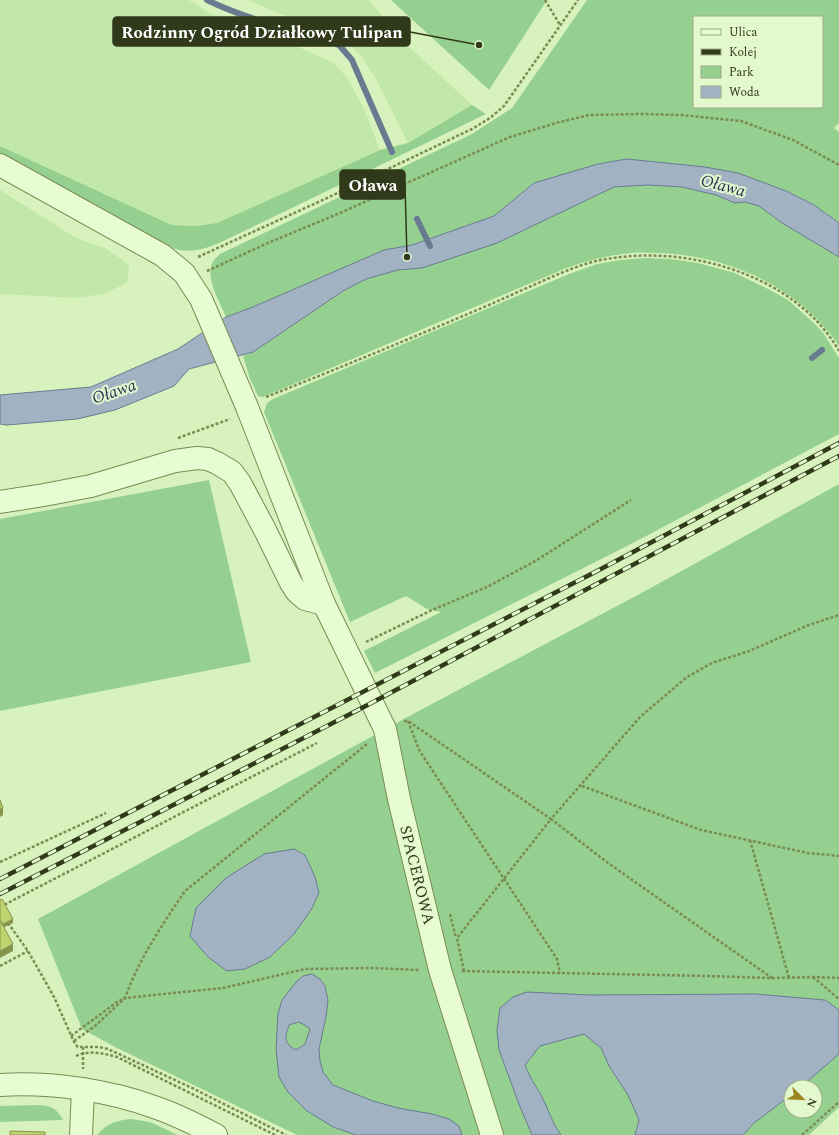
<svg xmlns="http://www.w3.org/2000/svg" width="839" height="1135" viewBox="0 0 839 1135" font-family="Spectral,serif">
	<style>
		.farmland { fill: #c1e8aa }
		.green { fill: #96d090; fill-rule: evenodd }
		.water { fill: #a1b2c3; stroke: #687b91; fill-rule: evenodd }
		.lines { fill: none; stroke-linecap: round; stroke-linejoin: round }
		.stream { stroke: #687b91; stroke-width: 6 }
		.minor-casing { stroke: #7a8b55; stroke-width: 24 }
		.tertiary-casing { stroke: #7a8b55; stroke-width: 24 }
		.path { stroke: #7a8b55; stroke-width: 2.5; stroke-dasharray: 3 2; stroke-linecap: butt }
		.minor { stroke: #e7fcd1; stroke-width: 22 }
		.tertiary { stroke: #e7fcd1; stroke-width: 22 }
		.rail-casing { stroke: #31391b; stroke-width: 4.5 }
		.rail { stroke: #e3f8cd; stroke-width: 3; stroke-dasharray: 9; stroke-linecap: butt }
		.shaded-wall { fill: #86944e }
		.building { fill: #bfd36f; stroke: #86944e }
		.labels { text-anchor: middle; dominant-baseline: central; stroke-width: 4; stroke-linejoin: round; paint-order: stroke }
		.street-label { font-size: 16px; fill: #31391b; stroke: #e3f8cd }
		.water-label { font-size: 17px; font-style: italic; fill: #28365a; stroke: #e3f8cd }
		.leader { fill: none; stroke: #31391b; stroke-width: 1.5 }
		.callout-dot { fill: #31391b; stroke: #e3f8cd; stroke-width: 1.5 }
		.callout { fill: #31391b; stroke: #31391b; stroke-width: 1.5 }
		.callout-label { font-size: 17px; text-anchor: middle; font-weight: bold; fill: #fff }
	</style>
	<rect width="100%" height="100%" fill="#d8f2bd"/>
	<g class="farmland">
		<polygon points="0,0 189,0 209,13 274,36 334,63 348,79 365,111 380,150 217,223 196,226 173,225 0,146"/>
		<polygon points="249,0 369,0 405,43 472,105 408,143 376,79 361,56 343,38 320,25 280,14"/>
		<polygon points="0,190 76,238 105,248 129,265 127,283 103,294 76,298 0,294"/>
	</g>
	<g class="green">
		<polygon points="391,0 547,0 489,90"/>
		<path d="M587,0h252v123l-5,5 5,4v91l-25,-18 -28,-14 -48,-18 -33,-6 -78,-8 -93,24 -40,33 -82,29 -28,5 -131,57 -27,10c-6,-15 -18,-33 -15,-50 1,-6 5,-9 9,-13l252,-120 40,-26zM694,17h128v90h-128z"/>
		<path d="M472,105l14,9 -252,122c-19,9 -40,20 -62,12 -7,-3 -14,-6 -20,-9l-152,-85v-8l172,79 24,1 21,-3 163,-73 28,-7z"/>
		<path d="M648,185l34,2 34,8 19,8 10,-1 14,4 23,17 57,34v89c-40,-59 -109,-90 -180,-93 -9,0 -18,-1 -27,0 -24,2 -46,8 -68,16l-301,128 -5,-1 -8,-17 -7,-23 10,-4 90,-61 23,-12 32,-9 24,-2 81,-28 111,-53z"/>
		<polygon points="644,258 671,259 698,263 735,273 770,290 788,300 813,322 824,334 839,358 839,434 633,543 375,673 364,651 441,612 427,609 406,596 350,622 264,412 267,403 273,399 569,274 597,264 620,260"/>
		<polygon points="209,480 251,662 0,711 0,519"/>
		<path d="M839,484v623l-30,28h-512l-180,-87 -35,-19 -44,-110 375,-205 234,-124zM791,1087h24v24h-24z"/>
		<path d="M41,1105c13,2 15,4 22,15l-63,2v-16z"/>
		<path d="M131,1119l19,3 28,13h-81c9,-11 20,-15 34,-16z"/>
	</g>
	<g class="water">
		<polygon points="627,159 705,167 738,173 786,191 814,205 839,223 839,257 782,223 759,206 745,202 735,203 716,195 682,187 648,185 614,187 497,243 422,268 398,270 366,279 343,291 253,352 189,369 174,386 115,410 77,419 7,425 0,424 0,395 91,387 178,349 226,317 253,307 384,250 412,245 494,216 534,183 598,164"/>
		<polygon points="294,849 305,855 315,877 319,893 311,910 294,934 270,957 245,969 227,971 208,957 190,936 196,908 226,878 264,854"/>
		<path d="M312,974l8,5 5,7 3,14 -2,17 -7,32 1,12 3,11 10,13 40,16 25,7 34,6 17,5 10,7 3,9h-106l-23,-8 -26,-16 -19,-19 -9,-15 -3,-28 2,-35 4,-14 14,-18 7,-6zM298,1022l5,2 7,5 -5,15 -9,6c-13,-7 -11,-13 -7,-25z"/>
		<path d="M527,992l62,3 166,-1 70,6 14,10v44l-38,33h-10v8l-37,28 -11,12h-108l4,-15 -11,-25 -19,-29 -8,-18 -17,-14 -44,12 -15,19c4,11 10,20 16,30 7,13 11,28 20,40h-29l-12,-28 -21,-57 -2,-20 3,-22 13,-11z"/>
	</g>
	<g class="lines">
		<g class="stream">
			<path d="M207,0c39,19 81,29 123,40l10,6 12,14 40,92"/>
			<polyline points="417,219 430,246"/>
			<polyline points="812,358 822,350"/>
		</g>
		<g class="minor-casing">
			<g id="minor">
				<polyline points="0,165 162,255 184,273 201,299 247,407 324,604 385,729 399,799 440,970 492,1135"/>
				<polyline points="0,502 44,495 91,486 175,461 197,458 208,459 217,463 232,472 240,483 265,530 291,583 297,592 305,599 324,604"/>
				<polyline points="81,1135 83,1089"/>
			</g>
		</g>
		<g class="tertiary-casing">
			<path id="tertiary" d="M0,1085c51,-3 109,5 157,23 20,7 40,17 59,27"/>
		</g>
		<g class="path">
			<polyline points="545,0 560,25"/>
			<polyline points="198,257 325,199 472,129 490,118 504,106 578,0"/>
			<polyline points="207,271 268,243 340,213 510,137 556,123 589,115 641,114 680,115 741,121 793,140 839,165"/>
			<path d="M266,397c71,-28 141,-57 211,-87 21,-9 41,-18 61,-27 25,-11 49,-22 75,-25 81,-12 184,19 226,93"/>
			<polyline points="178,438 230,419"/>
			<polyline points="366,642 432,610 487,587 537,560 631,500"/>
			<polyline points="404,721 408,721 551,819 640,717 687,677 712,663 749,651 809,625 839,615"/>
			<polyline points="408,721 419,750 557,959 560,973"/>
			<polyline points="582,786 701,830 808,853 839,856"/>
			<polyline points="750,840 789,978"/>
			<polyline points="0,862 106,813"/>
			<polyline points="0,907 317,743"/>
			<polyline points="450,914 456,938"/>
			<polyline points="8,923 28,951 54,997 75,1044 78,1047 99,1047 108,1049 190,1087 286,1135"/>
			<polyline points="0,966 28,951"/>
			<polyline points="462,971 707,976 772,978 813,977 839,978"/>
			<polyline points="464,971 457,938 551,819 608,863 772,978"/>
			<polyline points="813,977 839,999"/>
			<path d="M71,1036l46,-34 8,-4c14,-39 37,-73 60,-107l182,-147"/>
			<polyline points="74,1041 95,1026 125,998 223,988 305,969 371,968 419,970"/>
			<polyline points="83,1047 83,1069"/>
			<path d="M76,1056c14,-6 26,-3 41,1l158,78"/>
			<polyline points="802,1135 839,1102"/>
		</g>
		<use href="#minor" class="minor"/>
		<use href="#tertiary" class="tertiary"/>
		<g class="rail-casing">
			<g id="rail">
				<polyline points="0,879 599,570 839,443"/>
				<polyline points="0,894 358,710 839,456"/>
			</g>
		</g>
		<use href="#rail" class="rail"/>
	</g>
	<g class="shaded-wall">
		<polygon points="3,808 3,815 0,817 0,809"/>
		<polygon points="13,919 13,923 1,929 1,925"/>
		<polygon points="13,944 13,951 0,958 0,951"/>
	</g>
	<g class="building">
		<polygon points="0,800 3,808 0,809"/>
		<polygon points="2,899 13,919 3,924 0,920 0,900"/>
		<polygon points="0,920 13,944 0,951"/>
		<polygon points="10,1131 45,1132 45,1135 10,1135"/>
	</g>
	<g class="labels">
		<g class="street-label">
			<text transform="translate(417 875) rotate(76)">SPACEROWA</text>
		</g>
		<g class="water-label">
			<text transform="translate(723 186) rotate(15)">Oława</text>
			<text transform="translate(114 392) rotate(-19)">Oława</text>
		</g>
	</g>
	<path class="leader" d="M479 45L410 32M407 257L405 185"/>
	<g class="callout-dot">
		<circle cx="479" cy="45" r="4"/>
		<circle cx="407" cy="257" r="4"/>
	</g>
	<g class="callout">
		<rect x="113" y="17" width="297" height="29" rx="4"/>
		<rect x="340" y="170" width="65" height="29" rx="4"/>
	</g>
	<g class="callout-label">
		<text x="262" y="38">Rodzinny Ogród Działkowy Tulipan</text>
		<text x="373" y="191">Oława</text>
	</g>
	<rect x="693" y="16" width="130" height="92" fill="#e3f8cd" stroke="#9cac86"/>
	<rect x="701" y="29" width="20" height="6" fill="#e7fcd1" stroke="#9cac86"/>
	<text x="729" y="36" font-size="12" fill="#31391b">Ulica</text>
	<rect x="701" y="49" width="20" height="6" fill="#31391b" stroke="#9cac86"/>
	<text x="729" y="56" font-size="12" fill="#31391b">Kolej</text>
	<rect x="701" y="66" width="20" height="12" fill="#96d090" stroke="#9cac86"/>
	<text x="729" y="76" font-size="12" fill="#31391b">Park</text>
	<rect x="701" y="86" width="20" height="12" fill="#a1b2c3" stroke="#9cac86"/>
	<text x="729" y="96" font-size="12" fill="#31391b">Woda</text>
	<g transform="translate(803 1099) rotate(114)"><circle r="19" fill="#e3f8cd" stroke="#9cac86"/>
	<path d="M0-3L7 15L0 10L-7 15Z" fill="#9f841f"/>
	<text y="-6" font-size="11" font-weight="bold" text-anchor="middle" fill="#31391b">N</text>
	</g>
</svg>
